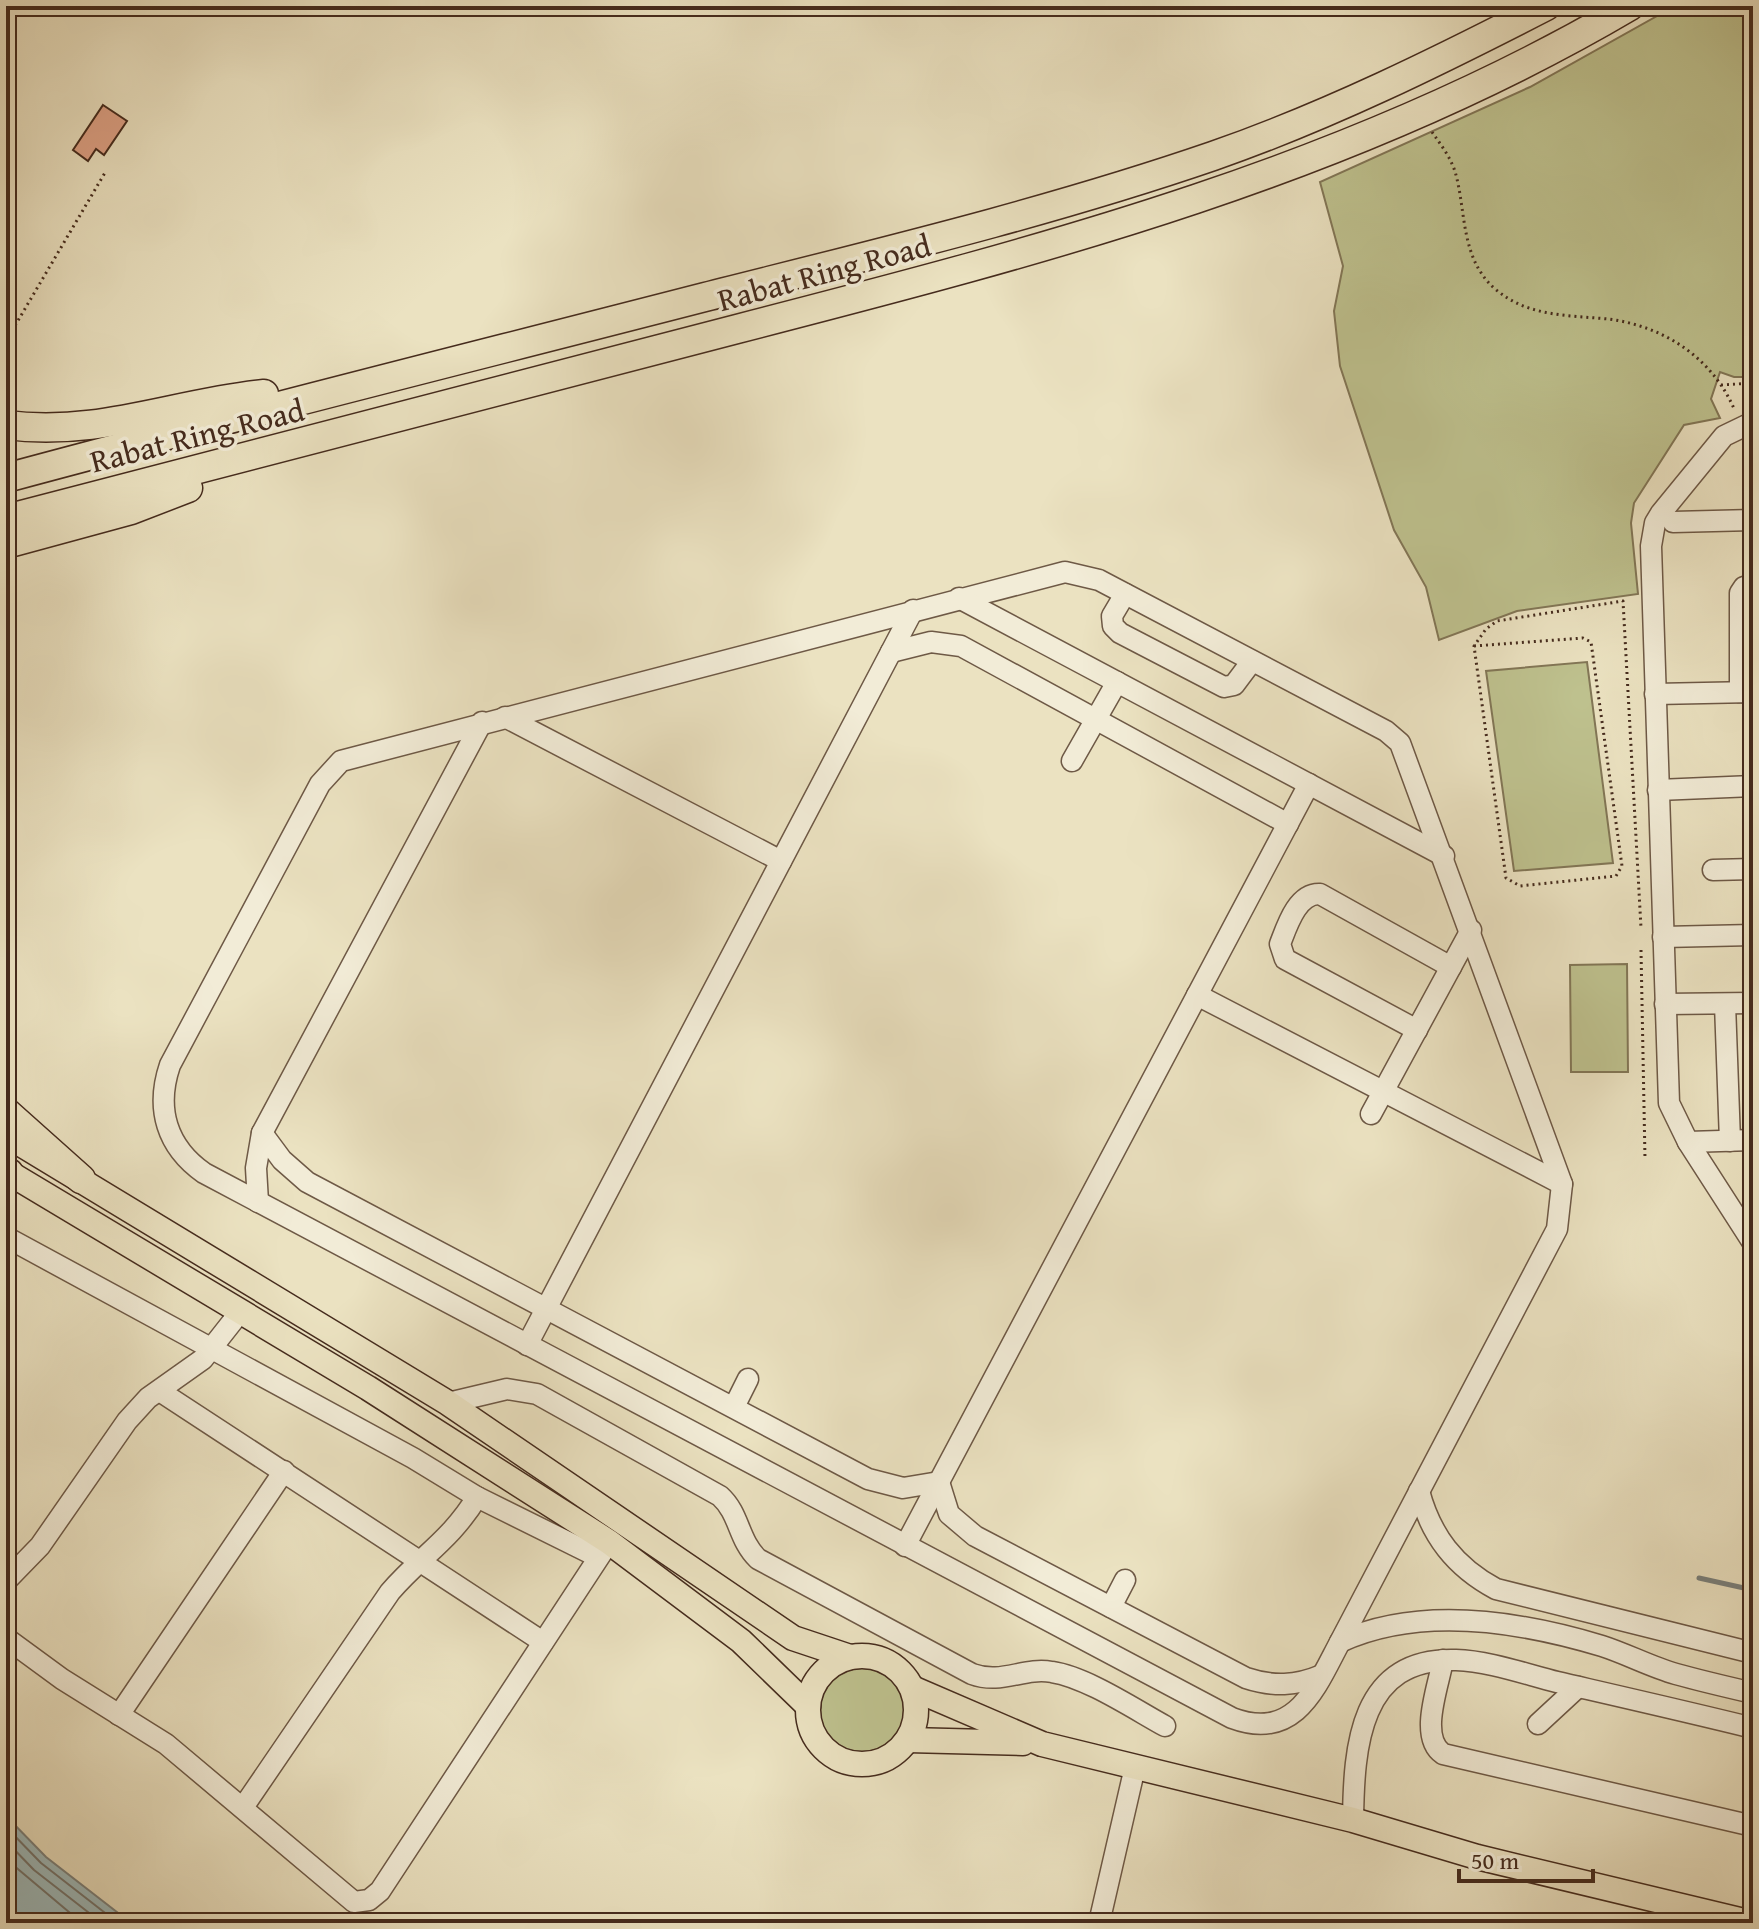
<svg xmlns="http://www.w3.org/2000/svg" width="1759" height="1929" viewBox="0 0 1759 1929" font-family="'Gentium Book Plus',serif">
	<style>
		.green { fill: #bec18e; stroke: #827656; stroke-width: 2 }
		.water { fill: #9dbbbd; stroke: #7a817d; stroke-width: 2 }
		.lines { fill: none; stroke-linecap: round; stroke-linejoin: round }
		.shore { stroke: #71736d; stroke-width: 2 }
		.stream { stroke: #7a817d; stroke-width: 5 }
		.building { fill: #dda185; stroke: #452b1d; stroke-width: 2 }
		.minor-casing { stroke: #6e5946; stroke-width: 23 }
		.major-casing { stroke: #452b1d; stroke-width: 27 }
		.highway-casing { stroke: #452b1d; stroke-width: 31 }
		.path { stroke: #452b1d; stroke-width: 3; stroke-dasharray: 2 4; stroke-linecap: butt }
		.minor { stroke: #f2ecd7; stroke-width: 20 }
		.major { stroke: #ebe2c1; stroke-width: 24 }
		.highway { stroke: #ebe2c1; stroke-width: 28 }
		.labels { text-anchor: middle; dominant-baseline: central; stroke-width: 7; stroke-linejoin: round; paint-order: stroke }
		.street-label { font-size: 32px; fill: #452b1d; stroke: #f2ecd7 }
	</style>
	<rect width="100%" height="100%" fill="#ebe2c1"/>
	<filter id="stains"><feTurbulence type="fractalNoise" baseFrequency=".0025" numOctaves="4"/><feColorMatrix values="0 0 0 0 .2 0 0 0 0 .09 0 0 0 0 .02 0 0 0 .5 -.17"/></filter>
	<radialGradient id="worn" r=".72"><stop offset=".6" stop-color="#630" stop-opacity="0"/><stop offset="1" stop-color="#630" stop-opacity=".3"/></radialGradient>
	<g class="green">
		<polygon points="1675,6 1753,6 1753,377 1734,377 1720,372 1711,399 1720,418 1684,425 1634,503 1631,523 1638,594 1517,611 1439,640 1426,587 1394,530 1340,366 1334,311 1343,266 1320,182 1530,87"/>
		<polygon points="1587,662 1613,863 1514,871 1486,671"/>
		<polygon points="1627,964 1628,1072 1571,1072 1570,965"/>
		<circle cx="862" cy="1710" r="42"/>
	</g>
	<polygon class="water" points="6,1816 46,1857 131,1923 6,1923"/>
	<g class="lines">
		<g class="shore">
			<polyline points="6,1827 41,1863 118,1923"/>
			<polyline points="6,1841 34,1870 102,1923"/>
			<polyline points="6,1859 82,1923"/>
		</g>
		<polyline class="stream" points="1699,1578 1753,1590"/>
	</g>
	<polygon class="building" points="103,105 127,121 104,155 96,149 88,161 73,150"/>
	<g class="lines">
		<g class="minor-casing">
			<g id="minor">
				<polyline points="1753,422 1724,436 1661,513 1655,523 1651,546 1669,1103 1688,1142 1753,1243"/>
				<polyline points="1673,522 1753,520"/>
				<path d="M1065,572l34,8 287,151 14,12 162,441 -5,45 -217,413c-24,45 -44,100 -108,76l-1028,-545c-37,-26 -49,-64 -34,-108l150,-281 21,-23z"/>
				<polyline points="1125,594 1112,616 1113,626 1120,633 1224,687 1234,685 1252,661"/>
				<polyline points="959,598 1444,856"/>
				<polyline points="891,652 931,642 961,646 1288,824"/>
				<polyline points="1740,692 1740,593 1744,587 1753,585"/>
				<polyline points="1655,694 1753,692"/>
				<polyline points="505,717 781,861"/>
				<polyline points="1072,761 1117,682"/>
				<polyline points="1658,790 1753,786"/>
				<polyline points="1713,870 1753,869"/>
				<polyline points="1663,937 1753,935"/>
				<polyline points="1197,995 1562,1184"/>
				<polyline points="1665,1004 1753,1003"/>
				<polyline points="1725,1004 1730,1141"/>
				<path d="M1417,1030l-132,-71 -5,-15c7,-18 17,-51 40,-50l131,73"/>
				<polyline points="1371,1114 1471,930"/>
				<path d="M262,1133l20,27 25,22 561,297 35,9 36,-6 10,32 26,22 271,142c27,9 50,8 76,-3"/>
				<polyline points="1688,1142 1753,1140"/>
				<polyline points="258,1202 256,1168 262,1133 482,722"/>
				<polyline points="6,1237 413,1458 477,1497 598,1557"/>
				<polyline points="527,1345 913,610"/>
				<polyline points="161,1392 543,1642"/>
				<path d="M448,1403l59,-14 30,5 183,102c20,18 18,44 38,63l214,115c30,11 51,-7 80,-2 34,5 82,37 113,54"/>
				<polyline points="734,1407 748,1379"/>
				<path d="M1419,1491c12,45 36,76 77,98l257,64"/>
				<polyline points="905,1546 1309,784"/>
				<polyline points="6,1581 40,1546 127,1421 148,1398 203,1359 240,1312"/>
				<polyline points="1111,1607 1125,1580"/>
				<polyline points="6,1638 62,1679 166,1744 354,1902 369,1900 380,1891 609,1542"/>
				<path d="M1340,1642c80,-37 179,-21 262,4 25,8 49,21 74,28 25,7 51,13 77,19"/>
				<path d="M1443,1660c-4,25 -25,77 0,94l310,72"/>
				<polyline points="119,1715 284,1471"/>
				<polyline points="1538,1724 1578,1687"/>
				<path d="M244,1806l146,-214c31,-36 61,-52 87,-95"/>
				<path d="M1353,1820c1,-73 6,-163 103,-160 33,1 69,14 101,22 65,15 131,30 196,46"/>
				<polyline points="1099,1923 1135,1767"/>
			</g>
		</g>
		<g class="major-casing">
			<g id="major">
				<polyline points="6,1135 448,1403 793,1638 850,1657"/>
				<polyline points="6,1171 368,1388 609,1542 741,1641 808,1706"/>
				<circle cx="862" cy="1710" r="54"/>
				<polyline points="912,1688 1042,1744 1353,1820 1477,1857 1752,1923"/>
				<polyline points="908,1740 1023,1743"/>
			</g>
		</g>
		<g class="highway-casing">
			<g id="highway">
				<path d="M6,425c93,12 168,-22 258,-31"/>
				<path d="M6,478c233,-63 466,-121 699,-181 170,-43 342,-84 508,-141 115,-40 226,-95 333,-150"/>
				<path d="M6,519c244,-63 488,-126 731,-190 310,-80 615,-159 893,-323"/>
				<polyline points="6,544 131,510 188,488"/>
				<polyline points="6,1112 81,1179"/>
				<polyline points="6,1172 9,1173"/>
			</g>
		</g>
		<g class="path">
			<path d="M1432,132c9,13 20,27 24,43 10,38 5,83 38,113 33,29 73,27 114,31 56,7 105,39 127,92"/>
			<polyline points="6,341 106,171"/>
			<polyline points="1721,385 1753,383"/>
			<polyline points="1474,646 1583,638 1591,642 1622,866 1616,876 1520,886 1506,878 1474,646 1486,629 1497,621 1623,601 1641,928"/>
			<polyline points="1641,950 1645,1159"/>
		</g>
		<use href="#minor" class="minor"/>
		<use href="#major" class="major"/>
		<use href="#highway" class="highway"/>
	</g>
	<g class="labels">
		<g class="street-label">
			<text transform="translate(824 272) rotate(-15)">Rabat Ring Road</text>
			<text transform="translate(197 435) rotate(-14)">Rabat Ring Road</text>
		</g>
	</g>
	<rect width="1759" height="1929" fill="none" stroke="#ebe2c1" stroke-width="32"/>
	<rect x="8" y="8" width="1743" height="1913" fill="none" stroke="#452b1d" stroke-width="4"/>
	<rect x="16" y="16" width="1727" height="1897" fill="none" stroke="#452b1d" stroke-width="2"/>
	<path d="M1459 1869v12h134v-12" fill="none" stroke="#452b1d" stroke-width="4"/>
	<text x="1471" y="1869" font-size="24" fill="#452b1d" stroke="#f2ecd7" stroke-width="6" paint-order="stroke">50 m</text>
	<rect width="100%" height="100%" filter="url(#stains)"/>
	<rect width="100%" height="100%" fill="url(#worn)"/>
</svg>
